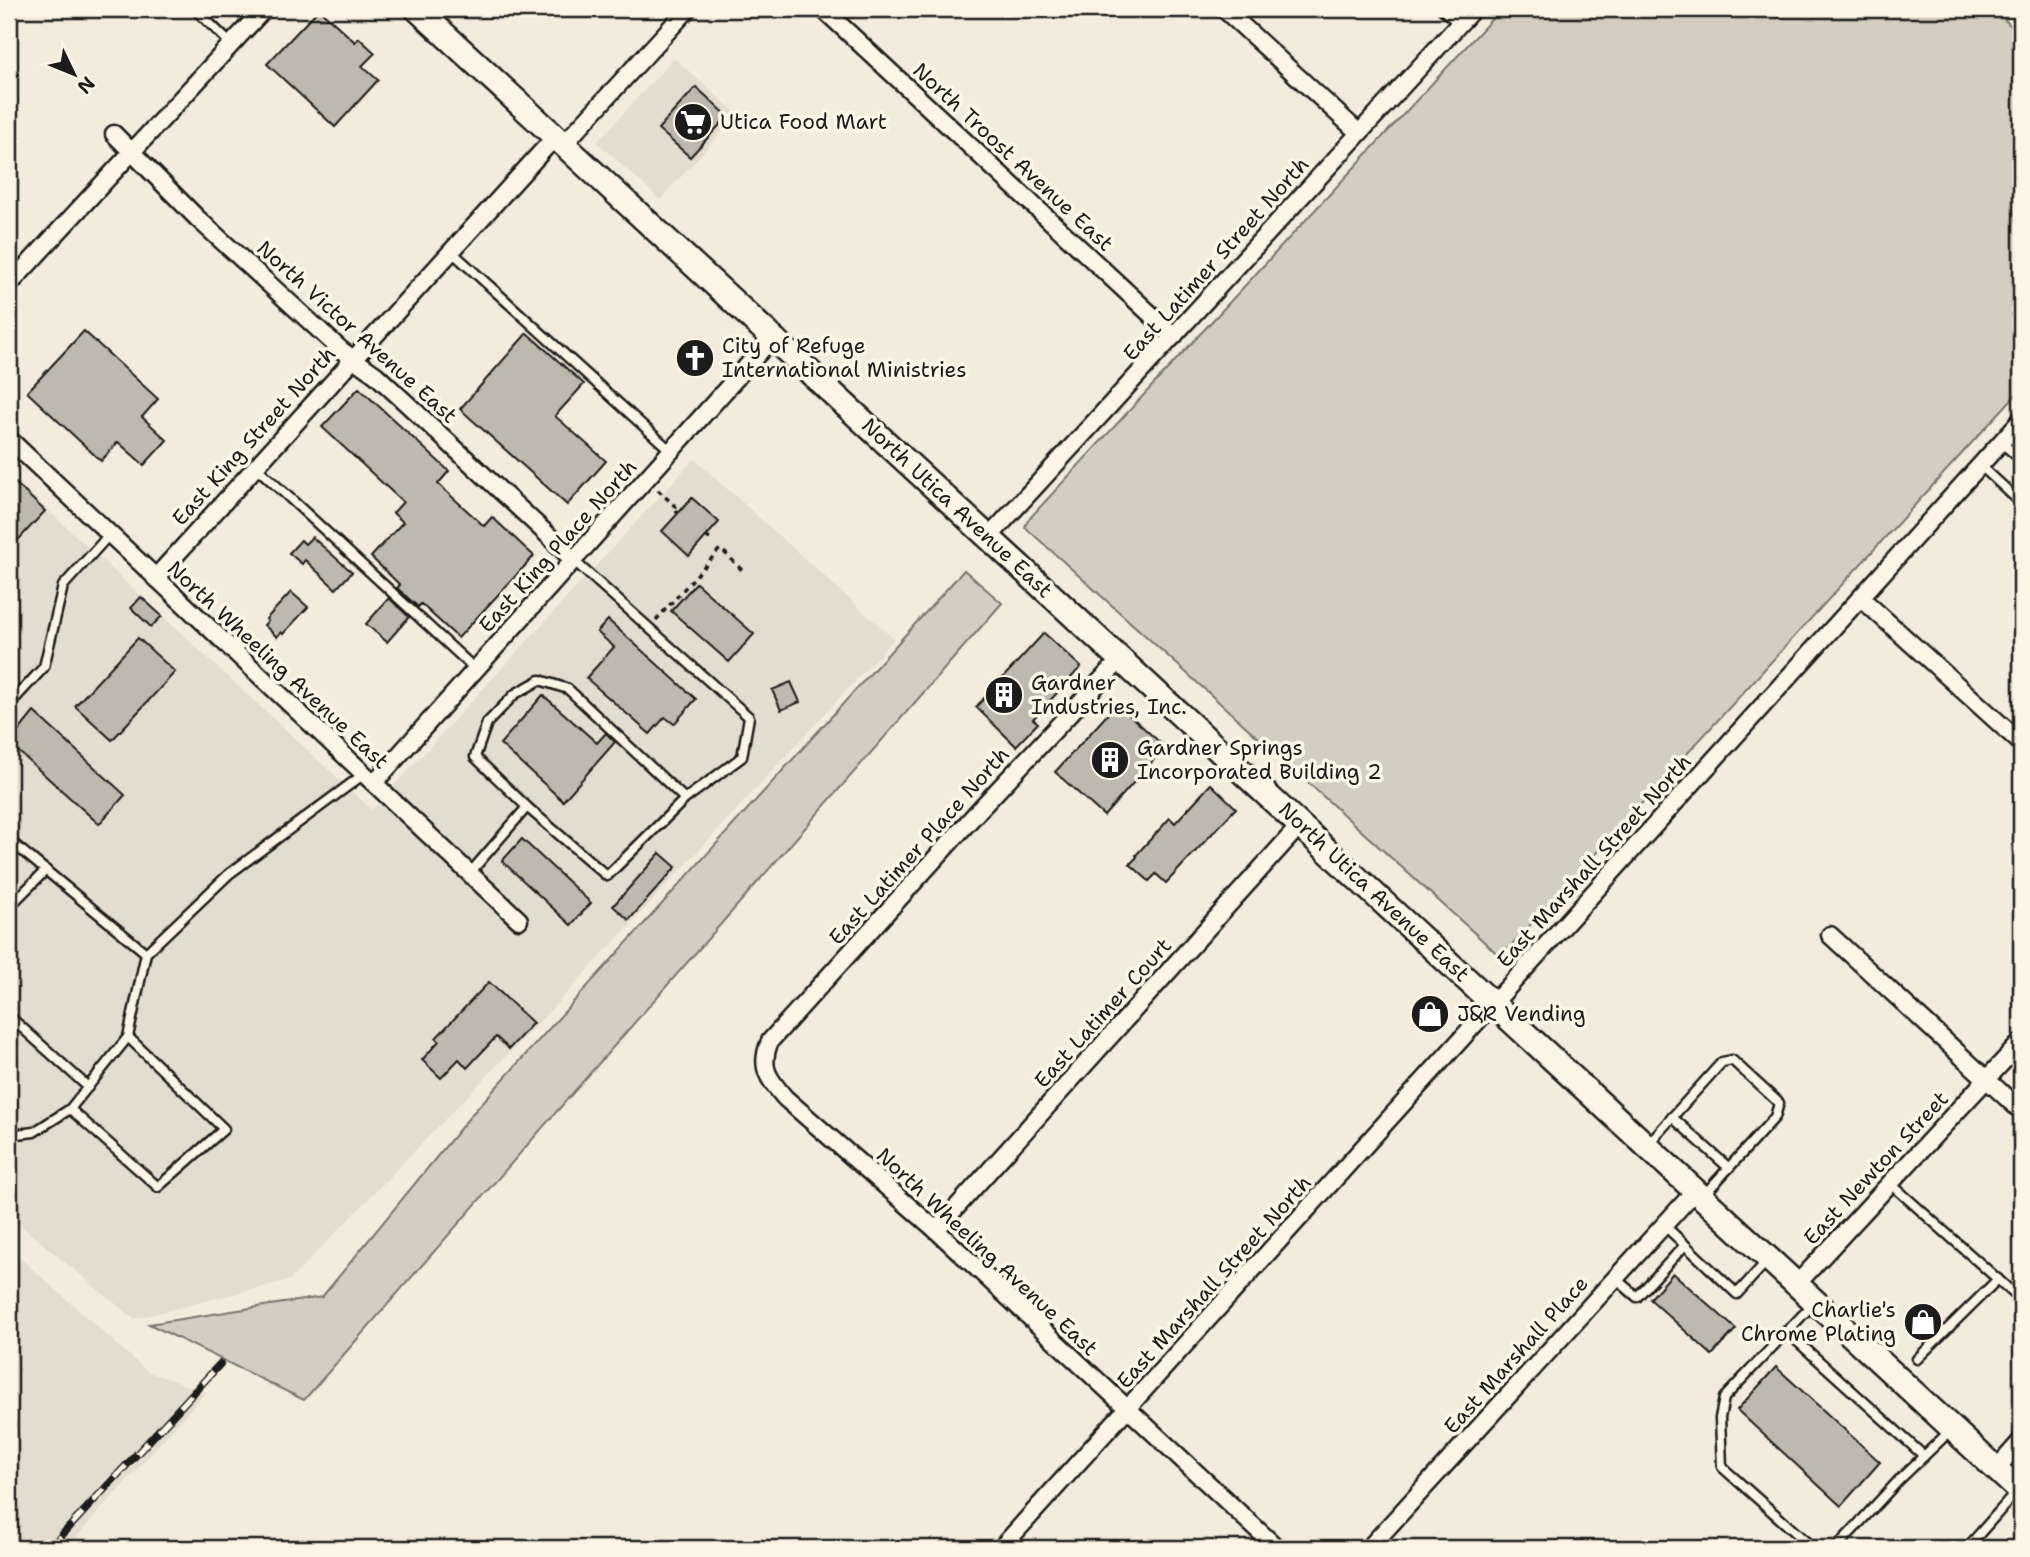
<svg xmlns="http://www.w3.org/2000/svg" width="2030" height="1557" viewBox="0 0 2030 1557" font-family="'Shantell Sans',sans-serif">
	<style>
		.built { fill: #e3ddcf }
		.green { fill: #d3cec1; stroke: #78756e; stroke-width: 2 }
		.building { fill: #beb9ae; stroke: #1c1c1c; stroke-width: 2 }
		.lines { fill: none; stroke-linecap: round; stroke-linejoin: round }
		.lane-casing { stroke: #1c1c1c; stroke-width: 13 }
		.street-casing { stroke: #1c1c1c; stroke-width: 21 }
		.secondary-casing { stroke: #1c1c1c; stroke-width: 28 }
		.path { stroke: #1c1c1c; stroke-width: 3.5; stroke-dasharray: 5 5; stroke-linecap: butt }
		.lane { stroke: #fcf5e5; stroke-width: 8 }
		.street { stroke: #fcf5e5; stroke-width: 16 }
		.secondary { stroke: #fcf5e5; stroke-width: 23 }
		.rail-casing { stroke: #1c1c1c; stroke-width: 8 }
		.rail { stroke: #fcf5e5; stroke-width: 5; stroke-dasharray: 16; stroke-linecap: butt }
		.labels { text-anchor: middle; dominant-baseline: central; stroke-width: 7; stroke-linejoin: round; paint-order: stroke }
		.poi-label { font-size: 21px; fill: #1c1c1c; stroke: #fcf5e5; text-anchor: start }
		.street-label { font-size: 21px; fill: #1c1c1c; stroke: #fcf5e5 }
	</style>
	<rect width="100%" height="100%" fill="#f3ecdd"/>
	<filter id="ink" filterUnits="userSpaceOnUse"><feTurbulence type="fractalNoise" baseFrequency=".0143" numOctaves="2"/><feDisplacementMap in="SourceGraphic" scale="14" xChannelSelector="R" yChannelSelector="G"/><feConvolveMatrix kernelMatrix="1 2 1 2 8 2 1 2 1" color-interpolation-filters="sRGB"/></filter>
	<g filter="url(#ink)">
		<g class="built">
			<polygon points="674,58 737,114 660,200 597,142"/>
			<polygon points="694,459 894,639 568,992 290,1280 134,1319 9,1216 9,474 372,810"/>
			<polygon points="9,1248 148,1372 206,1392 67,1548 9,1548"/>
		</g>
		<g class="green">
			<polygon points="1501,9 1993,9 2021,35 2021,389 1501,957 1025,527 1028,520"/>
			<polygon points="964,570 1002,603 304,1400 149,1324 322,1297 472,1114"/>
		</g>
		<g class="building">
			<polygon points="319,9 355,42 359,38 375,53 362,66 378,80 335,127 267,64"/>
			<polygon points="696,87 728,116 690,157 658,129"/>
			<polygon points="84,331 158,399 142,417 167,440 144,465 118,442 101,461 27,392"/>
			<polygon points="527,333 584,384 555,416 606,461 567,505 460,409"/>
			<polygon points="359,388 449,471 438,484 484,526 492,517 534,556 458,638 421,604 418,607 397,588 400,585 371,557 403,522 393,513 403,502 322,427"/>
			<polygon points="9,477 45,511 9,550"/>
			<polygon points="692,498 719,522 689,556 662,531"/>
			<polygon points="312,537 352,572 336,589 305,560 302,564 289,553 301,540 305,544"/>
			<polygon points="696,583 754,634 729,662 671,611"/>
			<polygon points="291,592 308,607 283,634 281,632 277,637 264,625 268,621 266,619"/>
			<polygon points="141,597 162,616 151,627 131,608"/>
			<polygon points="389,598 409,617 387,642 366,624"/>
			<polygon points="608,620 696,699 674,724 665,717 650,734 586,678 614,647 597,632"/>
			<polygon points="1044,633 1081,667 1033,719 1038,723 1016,746 976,707"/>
			<polygon points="138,638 175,672 112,740 75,706"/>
			<polygon points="791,682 800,702 781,710 772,690"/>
			<polygon points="543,695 597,743 606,733 615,742 563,801 500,744"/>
			<polygon points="1117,704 1165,747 1104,816 1055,772"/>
			<polygon points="34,712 125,795 99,824 9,743"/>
			<polygon points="1211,784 1236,808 1166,883 1156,874 1149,881 1130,864 1137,857 1136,855 1170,818 1175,823"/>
			<polygon points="522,839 591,903 571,925 502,861"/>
			<polygon points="660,853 676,867 629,920 613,906"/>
			<polygon points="489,982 533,1023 509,1049 496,1037 467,1068 459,1059 441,1078 422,1060 439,1041 436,1038"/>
			<polygon points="1673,1273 1736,1329 1712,1355 1650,1299"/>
			<polygon points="1776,1367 1880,1462 1841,1506 1737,1410"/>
		</g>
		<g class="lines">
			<g class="lane-casing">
				<g id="lane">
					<polyline points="195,9 231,44"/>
					<polyline points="1442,9 1459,24"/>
					<polyline points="451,251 671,451"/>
					<polyline points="2001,442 2021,460"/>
					<polyline points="1980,465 2018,500 2021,496"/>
					<polyline points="255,466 475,669"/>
					<polyline points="9,705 44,667 63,586 109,535"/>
					<polyline points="527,807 475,757 487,723 515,694 540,680 568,689 685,799"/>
					<polyline points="9,840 146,953"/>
					<polyline points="469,874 527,807 607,876 685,799 742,757 749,717 573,560"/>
					<polyline points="9,907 46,870"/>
					<polyline points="9,1016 88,1087"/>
					<polyline points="70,1109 158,1187 224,1129 128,1037"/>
					<polyline points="1672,1117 1729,1168"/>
					<polyline points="9,1135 34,1132 70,1109 128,1037 146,953 229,874 364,774"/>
					<polyline points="1648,1144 1722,1062 1732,1060 1779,1103 1775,1117 1704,1195"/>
					<polyline points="1890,1183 2021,1300"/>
					<polyline points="1664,1225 1737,1294 1767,1261"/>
					<polyline points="1615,1278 1637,1297 1685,1245"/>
					<polyline points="1786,1331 1924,1456"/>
					<polyline points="1917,1359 1998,1279"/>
					<polyline points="1813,1548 1722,1467 1720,1418 1724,1398 1813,1304"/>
					<polyline points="1836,1548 1899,1480 1950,1431"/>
					<polyline points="1967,1548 2018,1490"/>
				</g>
			</g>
			<g class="street-casing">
				<g id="street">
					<polyline points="823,9 1174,336"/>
					<polyline points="1224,9 1359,133"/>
					<polyline points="114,134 197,218 341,350 376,375 549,536 573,560"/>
					<polyline points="563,145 688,9"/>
					<polyline points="9,285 264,9"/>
					<polyline points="9,439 519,920"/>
					<polyline points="989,537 1473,9"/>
					<polyline points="155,578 555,137"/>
					<polyline points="1861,598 2021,743"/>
					<path d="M1121,659l-140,149 -211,233c-11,26 -2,37 15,57l151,132 341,318"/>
					<polyline points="374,783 773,337"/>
					<polyline points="1830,935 2021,1111"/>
					<polyline points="936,1230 1301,824"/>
					<polyline points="1796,1285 2021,1042"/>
					<polyline points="1996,1469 2021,1441"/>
					<polyline points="1001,1548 2021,420"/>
					<polyline points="1369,1548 1695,1191"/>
				</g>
			</g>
			<g class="secondary-casing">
				<polyline id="secondary" points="417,9 2021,1492"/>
			</g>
			<g class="path">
				<polyline points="658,490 676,507 674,509 678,513"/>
				<polyline points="706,536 713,542"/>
				<polyline points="724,552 743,571"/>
				<polyline points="656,620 720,549"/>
			</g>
			<use href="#lane" class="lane"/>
			<use href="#street" class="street"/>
			<use href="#secondary" class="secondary"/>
			<g class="rail-casing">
				<polyline id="rail" points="50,1548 220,1364"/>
			</g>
			<use href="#rail" class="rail"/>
		</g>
	</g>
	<defs>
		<g id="supermarket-disc" transform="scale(2.0125)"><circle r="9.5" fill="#1c1c1c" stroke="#fcf5e5"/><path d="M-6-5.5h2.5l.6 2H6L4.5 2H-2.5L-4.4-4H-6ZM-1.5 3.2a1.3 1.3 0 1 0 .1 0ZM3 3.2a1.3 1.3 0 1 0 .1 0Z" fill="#fff"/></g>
		<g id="church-disc" transform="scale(2.0125)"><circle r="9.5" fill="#1c1c1c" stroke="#fcf5e5"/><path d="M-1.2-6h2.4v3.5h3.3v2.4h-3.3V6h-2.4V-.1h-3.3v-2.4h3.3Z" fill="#fff"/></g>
		<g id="building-disc" transform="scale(2.0125)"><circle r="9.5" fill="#1c1c1c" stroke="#fcf5e5"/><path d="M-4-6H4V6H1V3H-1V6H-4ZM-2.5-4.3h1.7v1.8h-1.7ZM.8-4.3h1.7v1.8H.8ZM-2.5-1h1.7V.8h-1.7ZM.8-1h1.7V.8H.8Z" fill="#fff"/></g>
		<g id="shop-disc" transform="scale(2.0125)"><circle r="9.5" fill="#1c1c1c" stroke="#fcf5e5"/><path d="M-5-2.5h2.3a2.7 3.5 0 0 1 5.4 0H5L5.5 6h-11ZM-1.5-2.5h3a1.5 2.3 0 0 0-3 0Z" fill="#fff"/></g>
	</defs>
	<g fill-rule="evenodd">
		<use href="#supermarket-disc" x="693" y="122"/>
		<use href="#church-disc" x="695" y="358"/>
		<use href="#building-disc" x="1004" y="695"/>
		<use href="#building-disc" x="1110" y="760"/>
		<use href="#shop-disc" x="1430" y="1014"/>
		<use href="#shop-disc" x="1923" y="1322"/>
	</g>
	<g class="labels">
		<g class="poi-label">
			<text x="720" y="122">Utica Food Mart</text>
			<text x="722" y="346">City of Refuge<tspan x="722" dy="24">International Ministries</tspan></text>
			<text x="1031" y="683">Gardner<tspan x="1031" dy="24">Industries, Inc.</tspan></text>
			<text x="1137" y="748">Gardner Springs<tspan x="1137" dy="24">Incorporated Building 2</tspan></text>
			<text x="1457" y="1014">J&amp;R Vending</text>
			<text x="1896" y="1310" text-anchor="end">Charlie's<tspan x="1896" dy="24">Chrome Plating</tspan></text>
		</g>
		<g class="street-label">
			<text transform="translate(1013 157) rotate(43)">North Troost Avenue East</text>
			<text transform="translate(1216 259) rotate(-48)">East Latimer Street North</text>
			<text transform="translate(357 332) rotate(42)">North Victor Avenue East</text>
			<text transform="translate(254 436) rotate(-48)">East King Street North</text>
			<text transform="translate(957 508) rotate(43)">North Utica Avenue East</text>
			<text transform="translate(558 546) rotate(-48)">East King Place North</text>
			<text transform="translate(278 665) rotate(43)">North Wheeling Avenue East</text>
			<text transform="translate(919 846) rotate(-48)">East Latimer Place North</text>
			<text transform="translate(1594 861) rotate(-48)">East Marshall Street North</text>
			<text transform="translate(1374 892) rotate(43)">North Utica Avenue East</text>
			<text transform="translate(1103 1013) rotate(-48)">East Latimer Court</text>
			<text transform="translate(1876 1168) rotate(-47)">East Newton Street</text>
			<text transform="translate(987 1252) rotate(43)">North Wheeling Avenue East</text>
			<text transform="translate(1214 1282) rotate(-48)">East Marshall Street North</text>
			<text transform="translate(1516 1355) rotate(-48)">East Marshall Place</text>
		</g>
	</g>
	<rect width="2030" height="1557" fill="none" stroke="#fcf5e5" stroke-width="35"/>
	<rect x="18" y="18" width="1995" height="1522" fill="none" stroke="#1c1c1c" stroke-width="2.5" filter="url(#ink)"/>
	<g transform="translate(74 74) rotate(133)" stroke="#fcf5e5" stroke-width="5" paint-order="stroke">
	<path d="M0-5L12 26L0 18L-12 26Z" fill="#1c1c1c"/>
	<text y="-10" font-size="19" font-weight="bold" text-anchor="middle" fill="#1c1c1c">N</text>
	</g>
</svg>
